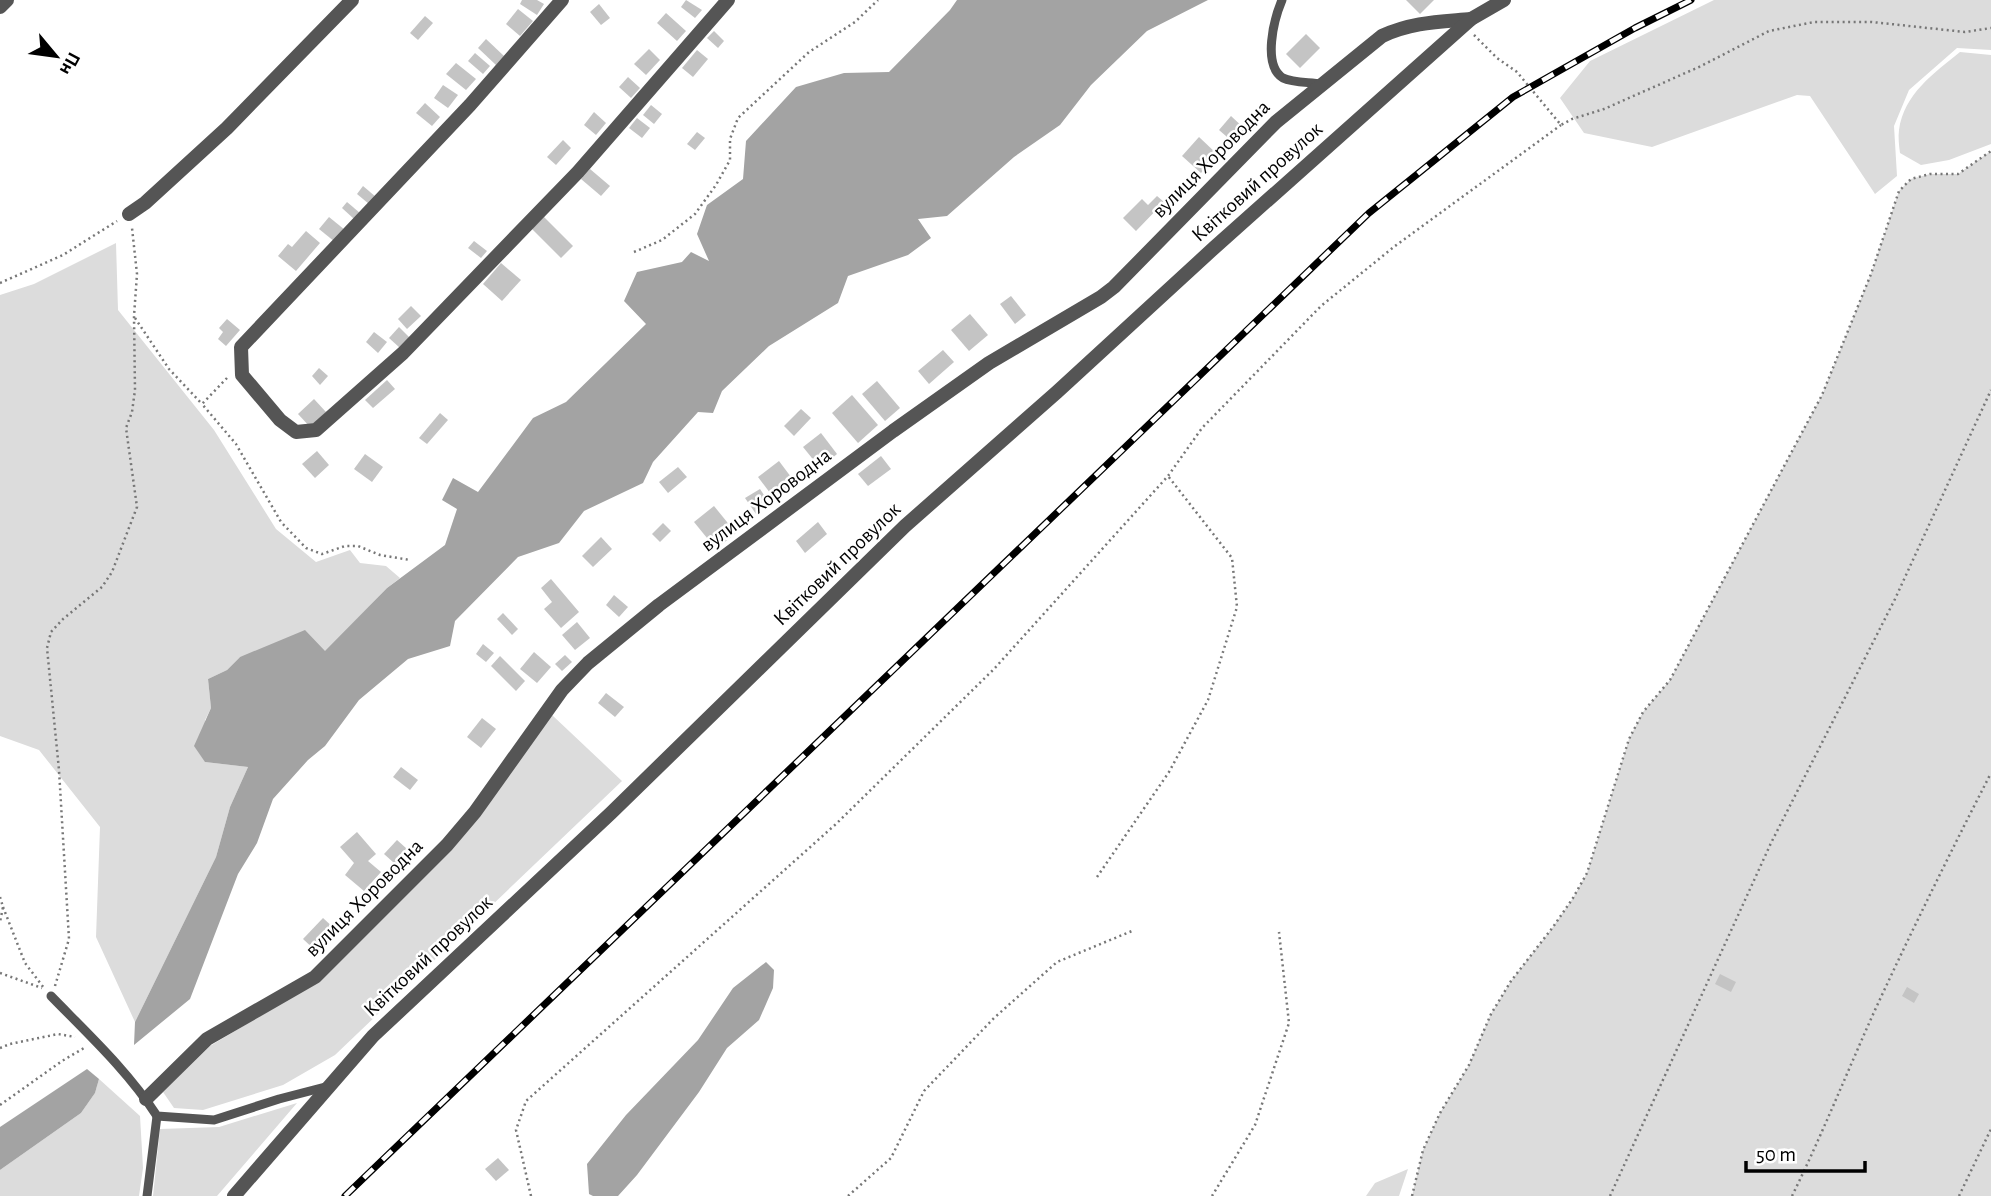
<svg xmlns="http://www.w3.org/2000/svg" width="1991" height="1196" viewBox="0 0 1991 1196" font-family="'Alegreya Sans',sans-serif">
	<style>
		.green { fill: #dcdcdc }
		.water { fill: #a3a3a3 }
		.building { fill: #c4c4c4 }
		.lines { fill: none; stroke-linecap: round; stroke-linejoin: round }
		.path { stroke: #777; stroke-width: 2.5; stroke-dasharray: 2 3.5; stroke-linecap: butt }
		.lane { stroke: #555; stroke-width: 9 }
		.street { stroke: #555; stroke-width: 14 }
		.rail-casing { stroke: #000; stroke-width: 7 }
		.rail { stroke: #fff; stroke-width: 4.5; stroke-dasharray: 13; stroke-linecap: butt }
		.labels { text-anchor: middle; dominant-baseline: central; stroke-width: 5; stroke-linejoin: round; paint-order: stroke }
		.street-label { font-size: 21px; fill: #000; stroke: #fff }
	</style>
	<rect width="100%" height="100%" fill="#fff"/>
	<g class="green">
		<polygon points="1714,0 1991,0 1991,50 1957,48 1909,90 1894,126 1897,176 1875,194 1810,96 1797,95 1652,147 1584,133 1560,98 1590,61"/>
		<path d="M1960,52l31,3v89l-42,16 -28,5 -21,-12c-1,-7 -2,-16 -1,-23 5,-36 35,-57 61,-78z"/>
		<polygon points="1991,151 1991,1196 1412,1196 1423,1150 1440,1113 1469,1065 1491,1014 1511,981 1553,927 1573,898 1587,873 1629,739 1643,712 1670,680 1822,395 1871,274 1899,191 1911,179 1930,174 1958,174"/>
		<polygon points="116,243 118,310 214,430 276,529 316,562 350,550 360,563 386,566 400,578 387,588 325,652 240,657 227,670 208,679 211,708 205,720 205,762 248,767 230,807 216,857 135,1022 96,937 100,827 39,750 0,736 0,295 34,284"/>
		<polygon points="552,715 622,781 335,1055 283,1085 203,1110 174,1108 163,1092 210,1046 319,981"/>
		<polygon points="99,1079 140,1116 143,1168 139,1196 0,1196 0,1170 81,1113 95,1093"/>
		<polygon points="297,1103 217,1196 153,1196 160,1129 219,1127"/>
		<polygon points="1408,1169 1399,1196 1366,1196 1375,1183"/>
	</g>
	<g class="water">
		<polygon points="957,0 1208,0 1147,31 1091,85 1060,125 1014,157 947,216 918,219 931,238 908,255 848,276 838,303 769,346 722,391 713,413 698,412 653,462 643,483 584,511 559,543 518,557 455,621 450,646 408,659 359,700 325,746 308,760 273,799 257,843 238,874 190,999 134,1045 135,1022 216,857 230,807 248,767 205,762 194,746 211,708 208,679 227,670 240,657 305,630 325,651 387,588 445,545 457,509 442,500 453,478 478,492 533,418 566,402 646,324 624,301 637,272 682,262 691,252 709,261 697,234 707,205 743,179 746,141 796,87 844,73 889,72 950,10"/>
		<polygon points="766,962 774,970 773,988 759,1020 727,1048 699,1092 637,1175 618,1196 593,1196 589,1194 587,1164 626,1115 698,1040 733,988"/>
		<polygon points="87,1069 99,1079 95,1093 81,1113 0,1170 0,1127"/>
	</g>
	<g class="building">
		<polygon points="522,0 537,0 544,4 537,15 520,4"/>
		<polygon points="686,0 702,10 695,18 681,7"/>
		<polygon points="1406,0 1434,0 1420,14"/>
		<polygon points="599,4 610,18 601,25 590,12"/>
		<polygon points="518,9 533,21 520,36 506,24"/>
		<polygon points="666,13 686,31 677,41 657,23"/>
		<polygon points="425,16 433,23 418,40 410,33"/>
		<polygon points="714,31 724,41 718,48 707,38"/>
		<polygon points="1306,34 1320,48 1300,68 1286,54"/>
		<polygon points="486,39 504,56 496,65 478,48"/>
		<polygon points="649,49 660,60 646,75 634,64"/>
		<polygon points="697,50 708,59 693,77 682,68"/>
		<polygon points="475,53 490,66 483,74 468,61"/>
		<polygon points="456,63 476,79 466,90 446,74"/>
		<polygon points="628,77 640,88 631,98 619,87"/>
		<polygon points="443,85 458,95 448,108 434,98"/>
		<polygon points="425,103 440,117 432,126 416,113"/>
		<polygon points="651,105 662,114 654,124 643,115"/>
		<polygon points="594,112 606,123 596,135 584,125"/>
		<polygon points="1231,116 1246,130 1234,143 1219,130"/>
		<polygon points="637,118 650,128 642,138 629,128"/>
		<polygon points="697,132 705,138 695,150 687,144"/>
		<polygon points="1199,137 1217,154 1201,173 1182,156"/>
		<polygon points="563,140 571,148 556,165 547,157"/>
		<polygon points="590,169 610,186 601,196 581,179"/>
		<polygon points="363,186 376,197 369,204 357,194"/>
		<polygon points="1157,196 1164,202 1136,231 1123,218 1142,199 1148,205"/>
		<polygon points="347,202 360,213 354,219 342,208"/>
		<polygon points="329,217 345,230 335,242 319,229"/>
		<polygon points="544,217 573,246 561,258 532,229"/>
		<polygon points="306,231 320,243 296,271 278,256 288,244 292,247"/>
		<polygon points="474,241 487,251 481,258 468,248"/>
		<polygon points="501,263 521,280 502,301 483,284"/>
		<polygon points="1011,296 1026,315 1015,324 1000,304"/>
		<polygon points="411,306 421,316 407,329 398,319"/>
		<polygon points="970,314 988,335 969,351 951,330"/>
		<polygon points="227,319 240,330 226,346 218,339 223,332 219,328"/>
		<polygon points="399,327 410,338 400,348 389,338"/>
		<polygon points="374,332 387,342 378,353 366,342"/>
		<polygon points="943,350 954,362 929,384 918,371"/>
		<polygon points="319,368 328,376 320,385 312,376"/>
		<polygon points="387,380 395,389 373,408 365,400"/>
		<polygon points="877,381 900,408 885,421 862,394"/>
		<polygon points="852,395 878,425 858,443 832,413"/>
		<polygon points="314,399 326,412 310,427 298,414"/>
		<polygon points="801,409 811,418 794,436 784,426"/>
		<polygon points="440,413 448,420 427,444 419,438"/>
		<polygon points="821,433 837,454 820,468 803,447"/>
		<polygon points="317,451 329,465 315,478 302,464"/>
		<polygon points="365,454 383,467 372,482 354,469"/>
		<polygon points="881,456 891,469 868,486 858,474"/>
		<polygon points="779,461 797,485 776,501 758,477"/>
		<polygon points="678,467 687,477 668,493 659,482"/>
		<polygon points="760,489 770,504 756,514 745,498"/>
		<polygon points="714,506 736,533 716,549 694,522"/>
		<polygon points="818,522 827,534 805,553 796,541"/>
		<polygon points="663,523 671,531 660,542 652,534"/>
		<polygon points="601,537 612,549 593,567 582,556"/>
		<polygon points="551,579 579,612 561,628 544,609 552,602 541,588"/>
		<polygon points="614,595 628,607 619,617 606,605"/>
		<polygon points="503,613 518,629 512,635 497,619"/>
		<polygon points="577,622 590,638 575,650 562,635"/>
		<polygon points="483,644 494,653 486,662 476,654"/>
		<polygon points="534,652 551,667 537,683 520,669"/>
		<polygon points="565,655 572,662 562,671 555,664"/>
		<polygon points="500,656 525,681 516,691 491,666"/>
		<polygon points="606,693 624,707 615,717 598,703"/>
		<polygon points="482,718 496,729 481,748 467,737"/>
		<polygon points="401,767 418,780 410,790 393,777"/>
		<polygon points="357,832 376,854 368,861 381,872 364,891 345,875 354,863 340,847"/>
		<polygon points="397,840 416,857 403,871 384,854"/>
		<polygon points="323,918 336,930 316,951 303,939"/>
		<polygon points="1720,974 1736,982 1731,992 1715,984"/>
		<polygon points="1907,987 1919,994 1914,1003 1902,996"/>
		<polygon points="498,1158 509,1170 496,1181 485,1169"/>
	</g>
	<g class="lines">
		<g class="path">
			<polyline points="1474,35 1497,58 1517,72 1561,125 1572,119 1604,109 1699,67 1769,31 1814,22 1872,22 1965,32 1991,28"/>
			<polyline points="634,252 662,240 695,214 716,185 730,160 730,139 738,118 809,52 855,22 878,0"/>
			<polyline points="0,283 63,255 117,221"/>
			<polyline points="135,318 169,369 202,404"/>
			<polyline points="227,378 202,404 236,444 281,522 306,548 322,554 345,546 358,546 380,555 410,560"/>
			<polyline points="1097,877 1169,772 1208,700 1237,607 1232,558 1168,476"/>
			<polyline points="0,897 3,907 0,922"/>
			<polyline points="3,907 25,963 44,988"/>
			<polyline points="0,973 42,988"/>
			<polyline points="55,986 69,939 59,770 47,648 51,632 63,619 102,587 112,572 137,507 126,428 132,412 135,390 134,316 137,274 132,228"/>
			<polyline points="0,1048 10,1044 58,1034 75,1037"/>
			<polyline points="0,1105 62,1061 84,1048"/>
			<polyline points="531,1196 516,1130 526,1101 836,824 994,669 1168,476 1202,428 1321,306 1395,246 1561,125"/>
			<polyline points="848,1196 891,1158 924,1091 994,1018 1057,962 1132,931"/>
			<polyline points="1212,1196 1255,1125 1289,1023 1279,932"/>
			<polyline points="1412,1196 1423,1150 1440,1113 1469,1065 1491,1014 1511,981 1553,927 1573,898 1587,873 1629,739 1643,712 1670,680 1822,395 1871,274 1899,191 1911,179 1930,174 1958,174 1991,151"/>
			<polyline points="1610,1196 1771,843 1895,599 1991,390"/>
			<path d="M1792,1196c30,-61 55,-124 83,-186 37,-80 76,-159 116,-237"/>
			<polyline points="1959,1196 1991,1129"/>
		</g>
		<g class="lane">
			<path d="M1282,0c-8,19 -20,65 1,78 10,5 27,4 38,6"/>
			<path d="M51,996c37,38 77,75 106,120l57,4 65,-21 50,-13"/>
			<polyline points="147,1196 157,1116"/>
		</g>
		<g class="street">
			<polyline points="562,0 470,105 241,347 242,375 280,420 296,432 316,430 403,353 578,172 728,0"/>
			<polyline points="0,7 7,0"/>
			<polyline points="129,214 145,203 227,128 352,0"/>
			<path d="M146,1099l61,-60 108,-62 132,-132 28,-33 87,-122 26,-27 71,-58 234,-174 96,-68 112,-66 13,-10 162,-165 106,-86c31,-14 57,-14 89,-17"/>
			<polyline points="234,1196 373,1036 611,813 905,526 1057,392 1215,247 1471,19 1504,0"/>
		</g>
		<g class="rail-casing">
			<polyline id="rail" points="345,1196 1369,213 1513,97 1635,28 1691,0"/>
		</g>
		<use href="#rail" class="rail"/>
	</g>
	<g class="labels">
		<g class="street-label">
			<text transform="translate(1211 159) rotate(-45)">вулиця Хороводна</text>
			<text transform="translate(1257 182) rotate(-42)">Квітковий провулок</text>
			<text transform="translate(766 500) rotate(-37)">вулиця Хороводна</text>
			<text transform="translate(837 564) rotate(-44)">Квітковий провулок</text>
			<text transform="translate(364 898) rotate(-45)">вулиця Хороводна</text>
			<text transform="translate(428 956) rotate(-43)">Квітковий провулок</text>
		</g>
	</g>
	<g transform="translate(56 56) rotate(119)" stroke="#ffffff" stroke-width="5" paint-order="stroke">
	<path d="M0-5L12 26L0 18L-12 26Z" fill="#000000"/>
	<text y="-10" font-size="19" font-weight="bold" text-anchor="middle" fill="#000000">Пн</text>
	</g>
	<path d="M1746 1161v10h119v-10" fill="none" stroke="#000000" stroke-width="3.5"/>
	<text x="1756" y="1161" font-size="21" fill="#000000" stroke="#ffffff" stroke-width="5" paint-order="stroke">50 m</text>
</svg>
